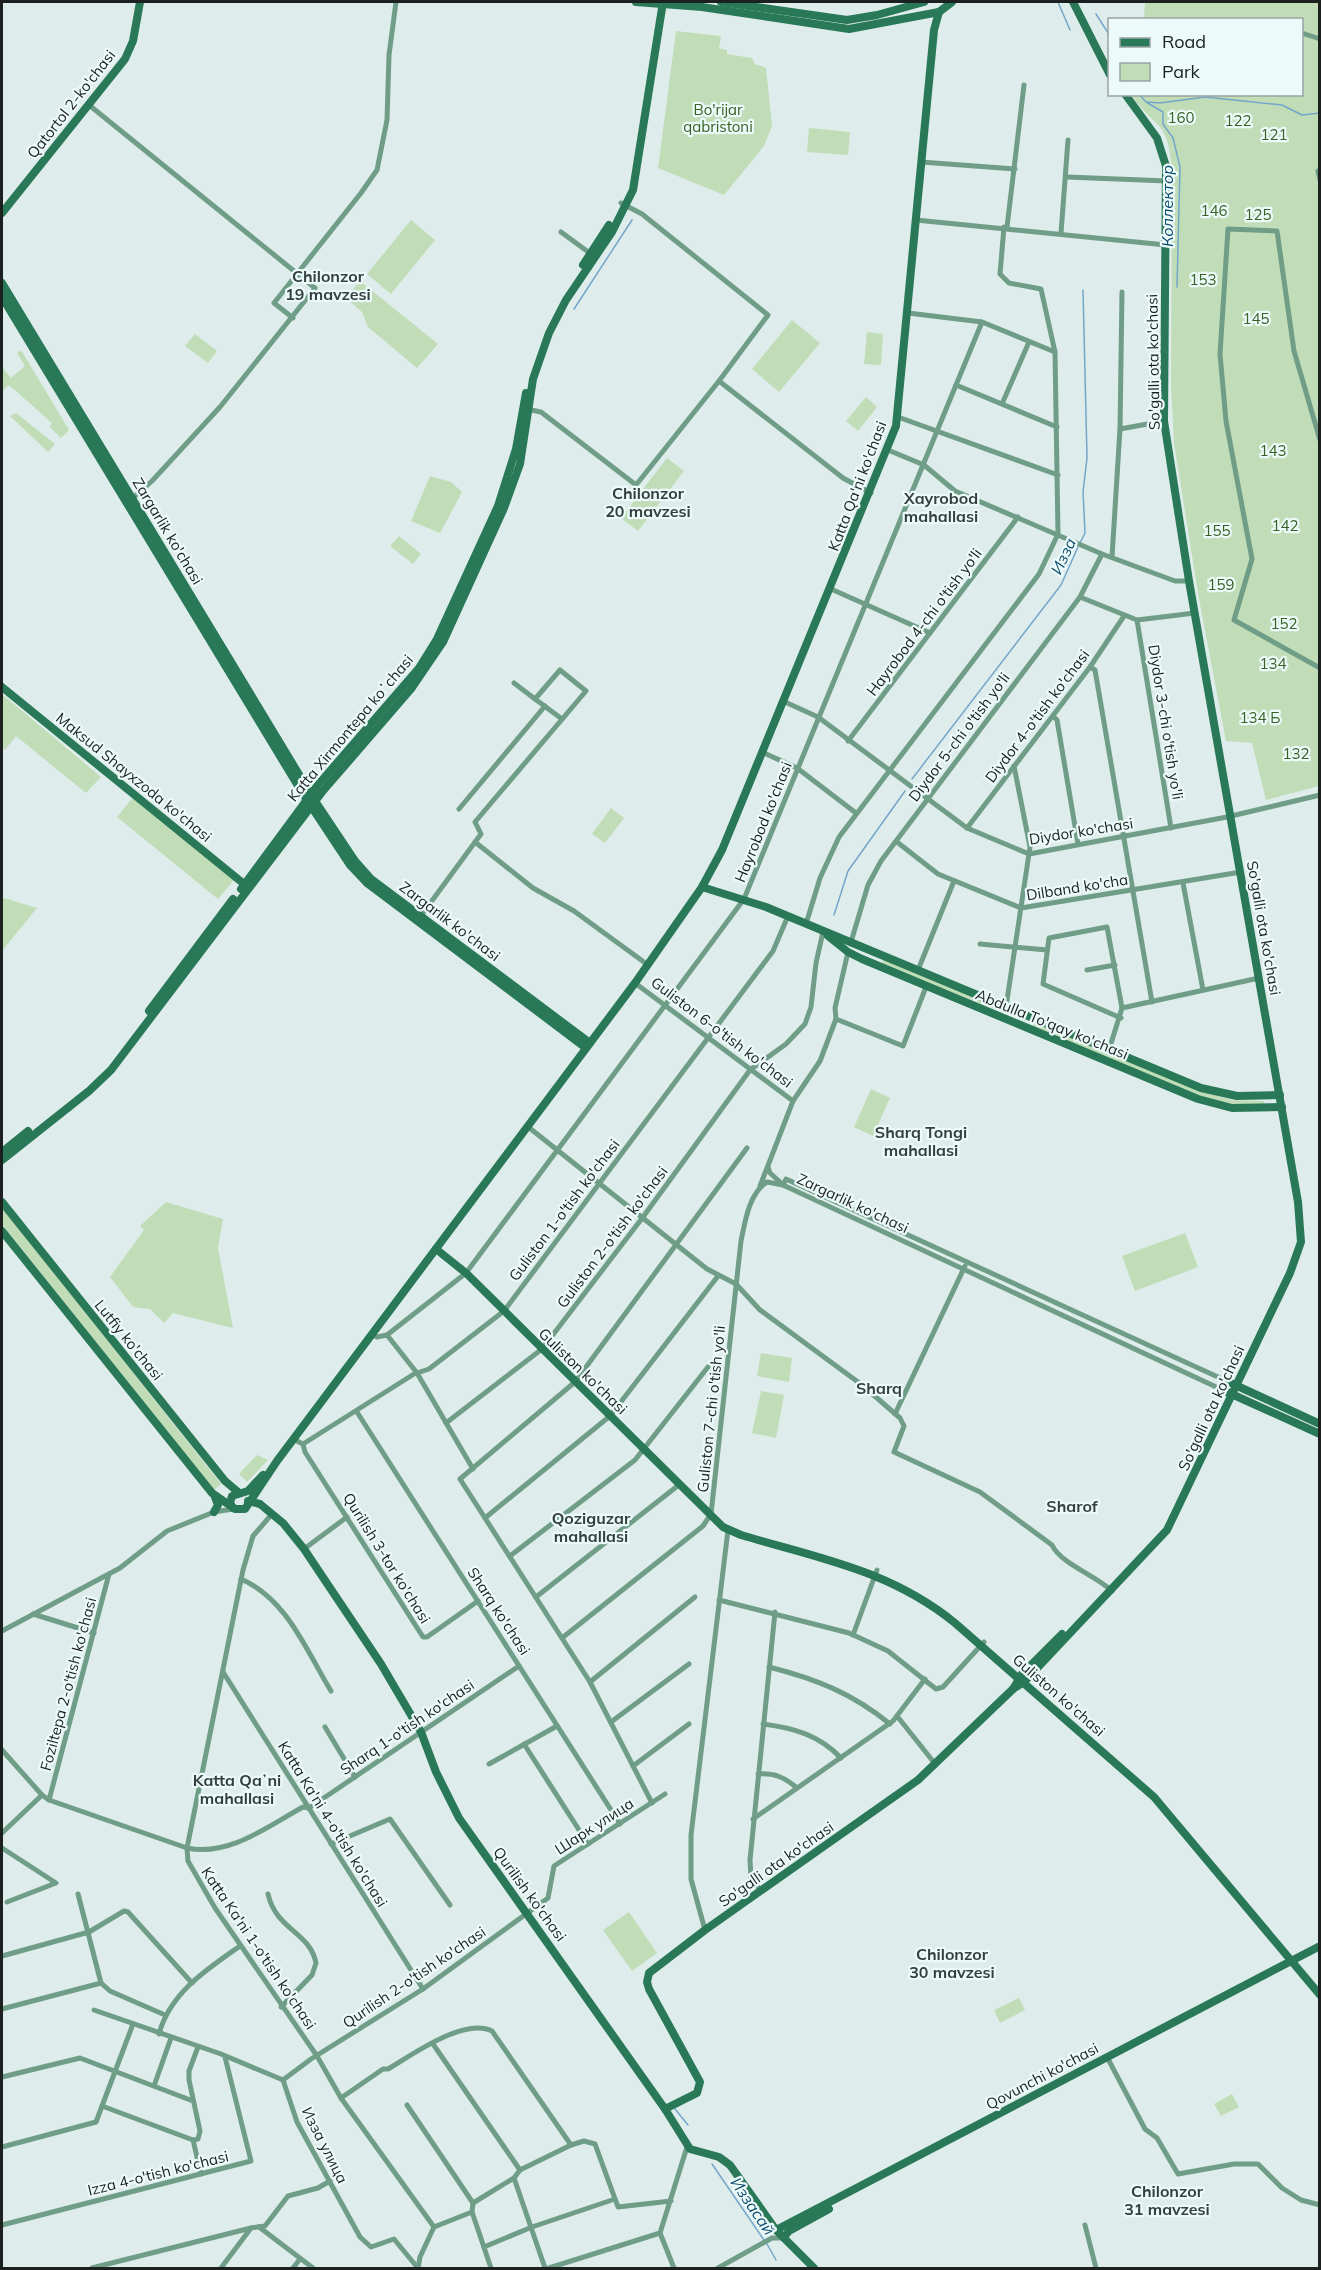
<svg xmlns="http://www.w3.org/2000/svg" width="1321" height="2270" viewBox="0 0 1321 2270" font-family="Mulish,sans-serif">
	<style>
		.green { fill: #c1ddb7 }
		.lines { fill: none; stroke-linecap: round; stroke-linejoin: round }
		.stream { stroke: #74a6ca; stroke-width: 1.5 }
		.street { stroke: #6f9d87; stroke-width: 5 }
		.secondary { stroke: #297858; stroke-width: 8 }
		.labels { text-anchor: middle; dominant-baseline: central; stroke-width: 4.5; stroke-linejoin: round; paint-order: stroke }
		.street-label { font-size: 15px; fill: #1c2120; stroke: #ecfaf9 }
		.park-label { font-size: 15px; fill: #366224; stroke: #ecfaf9 }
		.water-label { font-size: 16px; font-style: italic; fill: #0b4a6d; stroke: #ecfaf9 }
		.neighbourhood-label { font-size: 16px; font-weight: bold; fill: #34403f; stroke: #ecfaf9 }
	</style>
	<rect width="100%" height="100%" fill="#deedeb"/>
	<g class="green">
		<path d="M1145,2h174v784l-53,14 -14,-57 -26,-2 -27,-142 -25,-156 -3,-58 1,-217c-2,-13 -3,-30 -12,-41 -10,-11 -21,-19 -28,-32l170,-1v-74l-158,-1z"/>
		<polygon points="676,31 721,36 719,48 727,50 727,54 752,58 755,64 766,68 772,126 764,146 724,195 658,168"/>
		<polygon points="809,128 850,132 848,155 807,152"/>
		<polygon points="411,220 435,240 391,294 367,274"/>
		<polygon points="360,281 438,344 417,368 368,327 362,312 346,298"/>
		<polygon points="792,320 820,343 779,392 752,369"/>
		<polygon points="867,332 883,334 881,365 864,364"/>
		<polygon points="195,334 217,351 208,363 185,346"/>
		<polygon points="21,350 69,430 61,438 50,427 52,423 9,385 2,392 2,367 11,378 25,366 17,353"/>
		<polygon points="866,397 877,407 858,431 846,421"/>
		<polygon points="16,413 55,444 48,452 10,416"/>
		<polygon points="667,458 684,471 638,531 621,518"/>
		<polygon points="430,476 451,482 462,492 440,533 411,521"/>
		<polygon points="399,536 421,554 413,564 390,546"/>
		<polygon points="2,694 101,777 86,793 16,736 5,750 2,747"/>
		<polygon points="133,797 234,880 218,899 117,817"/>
		<polygon points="611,808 624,818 605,843 592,834"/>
		<polygon points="4,898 37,908 2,951 2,901"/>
		<polygon points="884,960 1026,1018 1025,1021 881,964"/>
		<polygon points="1035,1022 1206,1093 1232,1100 1264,1101 1265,1105 1232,1105 1200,1097 1033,1026"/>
		<polygon points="871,1089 890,1098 873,1136 854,1127"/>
		<polygon points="166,1202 223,1219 218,1248 233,1328 173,1313 164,1323 150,1309 133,1307 110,1277 144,1230 140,1226"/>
		<polygon points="2,1207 221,1484 214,1490 2,1224"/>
		<polygon points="1185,1233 1198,1267 1135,1291 1122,1256"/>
		<polygon points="761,1353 792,1358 789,1382 757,1376"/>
		<polygon points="761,1391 784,1395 776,1438 752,1433"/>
		<polygon points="257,1455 268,1460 247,1482 239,1474"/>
		<polygon points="629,1912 657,1953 632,1971 603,1930"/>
		<polygon points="1019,1998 1025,2010 1000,2023 994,2010"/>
		<polygon points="1232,2094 1239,2107 1221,2116 1214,2104"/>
	</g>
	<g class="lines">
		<g class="stream">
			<polyline points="1058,2 1070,30"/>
			<polyline points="1096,14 1110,36"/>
			<polyline points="1139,94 1146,102 1163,112 1163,124 1173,138 1180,167 1177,287"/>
			<polyline points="1147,102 1160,103 1205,97 1282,105 1302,115 1320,113"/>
			<polyline points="574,309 632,220"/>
			<polyline points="1080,543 1085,533 1083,492 1087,458 1083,290"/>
			<polyline points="912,779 1061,585 1078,547"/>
			<polyline points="834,915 848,871 905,791"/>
			<polyline points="675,2109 688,2125"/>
			<polyline points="712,2164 764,2240"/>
			<polyline points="767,2244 776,2260"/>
		</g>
		<g class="street">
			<polyline points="1302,33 1320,39"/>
			<polyline points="89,105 315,288 220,407 152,481 133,498"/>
			<polyline points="921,162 1015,169"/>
			<polyline points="1318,171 1320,180"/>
			<polyline points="1067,177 1167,181"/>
			<polyline points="621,203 642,214 768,315 719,381 843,478 871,493"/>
			<polyline points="916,220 1166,245"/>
			<polyline points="1007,227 1024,85"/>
			<polyline points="561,232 591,254"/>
			<polyline points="1061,233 1068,140"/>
			<polyline points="908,313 982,322 1055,352"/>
			<polyline points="293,318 274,303 361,193 377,170 387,120 389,55 396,2"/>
			<polyline points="956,385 1057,427"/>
			<polyline points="1002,404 1029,342"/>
			<polyline points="526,409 541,412 636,485 719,381"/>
			<polyline points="898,417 1058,475"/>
			<polyline points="1120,429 1164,421"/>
			<polyline points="1320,440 1294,351 1277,231 1228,229 1220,354 1226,421 1252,559 1234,620 1320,668"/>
			<polyline points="888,450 924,465 955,491 1102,554 1175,581 1189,581"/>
			<polyline points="1112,557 1120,429 1122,292"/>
			<polyline points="831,589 930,633"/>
			<polyline points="1080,597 1137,620 1195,613"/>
			<polyline points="1137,620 1171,828"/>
			<polyline points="1090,667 1095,670 1152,1002"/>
			<polyline points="535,699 562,719"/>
			<polyline points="785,702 818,717 967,828 1029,854 1227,817 1320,795"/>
			<polyline points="1053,716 1057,720 1078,844"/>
			<polyline points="848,741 1018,517"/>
			<polyline points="764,753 797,768 856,813"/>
			<polyline points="459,809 545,706"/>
			<polyline points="967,828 1090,667 1124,616"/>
			<polyline points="475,842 533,888 574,911 648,965"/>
			<polyline points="897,842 938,874 1021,908 1241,872"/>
			<polyline points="1183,883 1203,990"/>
			<polyline points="420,917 481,834 475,822 586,691 560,670 535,699 514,683"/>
			<polyline points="806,924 820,878 839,837 1039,574 1058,534 1055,352 1041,289 1009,283 1000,274 1004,227"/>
			<polyline points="851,942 868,885 881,861 1080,597 1102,554"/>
			<polyline points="980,944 1047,950"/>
			<polyline points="918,970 954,881"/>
			<polyline points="1087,970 1115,965"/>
			<polyline points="635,983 793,1101"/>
			<polyline points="1006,1007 1030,847 1014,766"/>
			<polyline points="1121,1018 1043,984 1049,938 1107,927 1122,1008"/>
			<polyline points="836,1019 903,1046 926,987"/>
			<polyline points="1109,1050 1122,1008 1259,978"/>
			<path d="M527,1126l180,143 29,15 24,26 102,75 38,33 4,8 -10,26 86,40 72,53c9,19 43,30 60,46"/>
			<polyline points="768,1167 770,1173 780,1182"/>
			<polyline points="783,1185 786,1179 1231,1383"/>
			<polyline points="760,1186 793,1101 820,1061 836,1019 835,1008 848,952"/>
			<polyline points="372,1334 377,1337 387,1335 417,1373 473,1469"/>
			<polyline points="387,1335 466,1273 744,899 982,322"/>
			<polyline points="357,1412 620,1824"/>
			<polyline points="895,1414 965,1266"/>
			<polyline points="446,1423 542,1349 643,1217 750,1070 786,1044 805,1024 811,1007 816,963 823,932"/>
			<polyline points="293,1439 303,1444 305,1452 423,1637 427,1637 478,1601"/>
			<polyline points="303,1444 414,1374 429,1369 504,1311 773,951 788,916"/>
			<polyline points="272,1514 253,1536 243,1570 187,1848 188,1861 215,1908 317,2056 341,2098 434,2227"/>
			<polyline points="485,1518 610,1416 718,1276"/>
			<polyline points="304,1549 347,1517"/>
			<polyline points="510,1556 635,1460 708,1367"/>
			<path d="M241,1579c46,20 65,71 90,112"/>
			<polyline points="536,1597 680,1484"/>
			<polyline points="719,1600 849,1633 888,1651 936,1689 943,1687 984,1642"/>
			<polyline points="33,1614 94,1633"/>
			<polyline points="2,1631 120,1568 167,1531 214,1512 233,1509"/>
			<polyline points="853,1635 877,1570"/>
			<path d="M562,1638l141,-112 8,-12 30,-273c4,-19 8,-48 26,-59l16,3 444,207"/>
			<path d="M769,1667c47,12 83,26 121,57"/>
			<polyline points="223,1672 423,1989"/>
			<polyline points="590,1682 695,1597"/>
			<polyline points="897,1716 936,1765"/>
			<polyline points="611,1722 689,1664"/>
			<path d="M763,1724c31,4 56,11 78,34"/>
			<polyline points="325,1727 355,1777"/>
			<polyline points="524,1744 588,1844"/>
			<path d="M2,1750l40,45 7,5 138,48c42,9 81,-22 116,-41l6,1 210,-142"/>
			<polyline points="489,1764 557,1726"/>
			<polyline points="633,1766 689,1724"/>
			<path d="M758,1774c17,-1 26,3 39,14"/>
			<polyline points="49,1800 109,1574"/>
			<polyline points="652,1803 590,1682 460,1479 575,1382 747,1148"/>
			<polyline points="753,1819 893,1721 925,1679"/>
			<polyline points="2,1833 42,1795"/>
			<polyline points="331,1844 390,1819 450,1905"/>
			<polyline points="2,1848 56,1883 7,1902"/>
			<polyline points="761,1891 751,1878 750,1860 775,1612"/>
			<polyline points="78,1894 101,1983"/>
			<path d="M268,1894c8,36 42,38 48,69l-4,12 -31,32"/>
			<polyline points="705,1930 691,1879 691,1835 728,1530"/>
			<polyline points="2,1956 89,1932 124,1911 128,1912 192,1983"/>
			<polyline points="2,2009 101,1983 110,1991 165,2015"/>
			<polyline points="94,2010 221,2054 283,2080 297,2122 360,2237 371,2247 394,2239 417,2267"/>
			<path d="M159,2034c11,-41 48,-65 81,-88"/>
			<polyline points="433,2044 520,2170"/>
			<polyline points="1107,2057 1145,2129 1157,2138 1178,2174 1234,2164 1258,2164 1282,2188 1301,2200 1320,2205"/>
			<polyline points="2,2077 80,2058 193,2101"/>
			<polyline points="283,2080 311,2059 423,1989 548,1898 554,1866 665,1794"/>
			<polyline points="154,2086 171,2038"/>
			<path d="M341,2098l42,-29h5c24,-14 76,-52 104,-38l79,114 13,-4 11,3 23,63 53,-6"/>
			<polyline points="407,2105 473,2203 472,2212 491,2268"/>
			<polyline points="102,2106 193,2140 198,2139 200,2131 189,2080 189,2071 198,2047"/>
			<polyline points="193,2140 201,2174"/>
			<polyline points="2,2147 96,2122 133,2024"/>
			<polyline points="514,2178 545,2268"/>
			<polyline points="473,2203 514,2178 520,2170 571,2145"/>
			<polyline points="2,2225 251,2161 225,2057"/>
			<polyline points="1085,2225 1096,2268"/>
			<polyline points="259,2227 313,2268"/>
			<polyline points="434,2227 472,2212"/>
			<polyline points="660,2233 674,2268"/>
			<polyline points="484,2247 532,2227 615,2199"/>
			<polyline points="92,2268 251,2228"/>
			<polyline points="221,2268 251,2228 265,2226 288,2196 318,2188 330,2181"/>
			<polyline points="293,2268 300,2259"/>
			<polyline points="418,2268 420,2257 434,2227"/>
			<polyline points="549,2268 660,2233 687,2147"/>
			<polyline points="718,2268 772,2238 783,2238"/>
		</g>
		<g class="secondary">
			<polyline points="636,2 702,7 849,29 939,12 952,2"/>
			<polyline points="721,2 847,20 877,15 924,2"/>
			<polyline points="1073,2 1110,75"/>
			<polyline points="2,213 125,59 133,41 140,2"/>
			<polyline points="583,265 609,225"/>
			<polyline points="2,283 315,801 355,861 371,879 590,1043"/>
			<polyline points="2,297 303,794 350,865 367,883 586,1048"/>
			<polyline points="2,687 249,888"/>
			<polyline points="702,887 766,907 1201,1088 1237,1096 1280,1095"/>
			<polyline points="241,889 317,786 419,668 437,639 498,506 516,449 526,393"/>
			<polyline points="828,936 848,952 862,959 1198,1099 1232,1108 1282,1107"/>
			<polyline points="149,1011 233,899"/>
			<polyline points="2,1152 28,1131"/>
			<polyline points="2,1160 89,1091 111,1070 322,792 411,689 443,642 504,508 520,464 533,379 549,333 566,300 612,232 633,190 663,2"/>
			<polyline points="2,1202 225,1481 238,1492"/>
			<polyline points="2,1231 212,1493 235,1509 245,1509 277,1461 635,983 702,887 722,850 896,426 934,30 939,12"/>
			<path d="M436,1249l30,24 257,254 18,8c77,23 149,35 214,88l199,174 166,198"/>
			<polyline points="1233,1384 1320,1424"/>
			<polyline points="1227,1392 1320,1434"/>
			<polyline points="248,1501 260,1504 283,1523 304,1549 381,1664 421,1732 436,1772 459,1818 665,2109 690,2149 719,2157 730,2165 776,2230 814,2268"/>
			<polyline points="233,1508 230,1503 232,1496 248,1491 263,1475"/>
			<polyline points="214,1512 218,1505 215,1497"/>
			<polyline points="1013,1689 1022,1674 1062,1634"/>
			<polyline points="665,2109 697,2093 700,2082 649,1989 647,1982 649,1973 705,1930 918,1780 1013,1689 1024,1682 1167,1530 1290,1273 1301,1242 1298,1202 1189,581 1164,421 1166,166 1157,138 1125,94"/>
			<polyline points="776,2230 1320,1946"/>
			<polyline points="784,2237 789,2231 829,2209"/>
		</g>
	</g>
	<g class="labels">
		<g class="street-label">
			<text transform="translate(71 104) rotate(-52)">Qatortol 2-ko'chasi</text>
			<text transform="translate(1153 362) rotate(-91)">So'galli ota ko'chasi</text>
			<text transform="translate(857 486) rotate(-69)">Katta Qa'ni ko'chasi</text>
			<text transform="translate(168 531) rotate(59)">Zargarlik ko'chasi</text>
			<text transform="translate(924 622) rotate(-53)">Hayrobod 4-chi o'tish yo'li</text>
			<text transform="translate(1037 716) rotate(-53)">Diydor 4-o'tish ko'chasi</text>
			<text transform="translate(1166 722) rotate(81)">Diydor 3-chi o'tish yo'li</text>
			<text transform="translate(350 728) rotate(-50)">Katta Xirmontepa koʻchasi</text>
			<text transform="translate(959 737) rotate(-53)">Diydor 5-chi o'tish yo'li</text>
			<text transform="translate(134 777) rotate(39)">Maksud Shayxzoda ko'chasi</text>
			<text transform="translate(763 822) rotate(-68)">Hayrobod ko'chasi</text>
			<text transform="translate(1081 831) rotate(-9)">Diydor ko'chasi</text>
			<text transform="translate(1077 887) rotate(-9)">Dilband ko'cha</text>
			<text transform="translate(450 921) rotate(37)">Zargarlik ko'chasi</text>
			<text transform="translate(1264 928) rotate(80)">So'galli ota ko'chasi</text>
			<text transform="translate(1052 1024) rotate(22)">Abdulla To'qay ko'chasi</text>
			<text transform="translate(722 1032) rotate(37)">Guliston 6-o'tish ko'chasi</text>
			<text transform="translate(853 1203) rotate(25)">Zargarlik ko'chasi</text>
			<text transform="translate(564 1210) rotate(-53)">Guliston 1-o'tish ko'chasi</text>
			<text transform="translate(612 1237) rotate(-53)">Guliston 2-o'tish ko'chasi</text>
			<text transform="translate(129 1340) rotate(51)">Lutfiy ko'chasi</text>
			<text transform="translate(583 1371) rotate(44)">Guliston ko'chasi</text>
			<text transform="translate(1211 1408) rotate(-65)">So'galli ota ko'chasi</text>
			<text transform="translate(711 1409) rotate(-84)">Guliston 7-chi o'tish yo'li</text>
			<text transform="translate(387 1558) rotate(58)">Qurilish 3-tor ko'chasi</text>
			<text transform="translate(499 1611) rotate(57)">Sharq ko'chasi</text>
			<text transform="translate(68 1684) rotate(-75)">Foziltepa 2-o'tish ko'chasi</text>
			<text transform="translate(1059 1695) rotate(41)">Guliston ko'chasi</text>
			<text transform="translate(407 1727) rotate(-34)">Sharq 1-o'tish ko'chasi</text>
			<text transform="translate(333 1824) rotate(58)">Katta Ka'ni 4-o'tish ko'chasi</text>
			<text transform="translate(594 1826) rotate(-33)">Шарк улица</text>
			<text transform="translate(776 1864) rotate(-35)">So'galli ota ko'chasi</text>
			<text transform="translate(530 1894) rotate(54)">Qurilish ko'chasi</text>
			<text transform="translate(259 1948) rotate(56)">Katta Ka'ni 1-o'tish ko'chasi</text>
			<text transform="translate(414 1977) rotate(-34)">Qurilish 2-o'tish ko'chasi</text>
			<text transform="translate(1042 2076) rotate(-28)">Qovunchi ko'chasi</text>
			<text transform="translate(325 2145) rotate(63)">Изза улица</text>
			<text transform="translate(158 2173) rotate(-14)">Izza 4-o'tish ko'chasi</text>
		</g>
		<g class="park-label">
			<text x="718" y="109">Bo'rijar<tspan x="718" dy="17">qabristoni</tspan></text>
			<text x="1181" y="117">160</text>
			<text x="1238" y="120">122</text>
			<text x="1274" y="134">121</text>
			<text x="1214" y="210">146</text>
			<text x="1258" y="214">125</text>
			<text x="1203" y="279">153</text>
			<text x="1256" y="318">145</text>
			<text x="1273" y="450">143</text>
			<text x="1285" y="525">142</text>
			<text x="1217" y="530">155</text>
			<text x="1221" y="584">159</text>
			<text x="1284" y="623">152</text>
			<text x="1273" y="663">134</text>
			<text x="1260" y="717">134 Б</text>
			<text x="1296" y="753">132</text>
		</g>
		<g class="water-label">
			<text transform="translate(1167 206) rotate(-90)">Коллектор</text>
			<text transform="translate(1063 556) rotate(-65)">Изза</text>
			<text transform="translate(753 2206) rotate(56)">Иззасай</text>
		</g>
		<g class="neighbourhood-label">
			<text x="328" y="276">Chilonzor<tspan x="328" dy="18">19 mavzesi</tspan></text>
			<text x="648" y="493">Chilonzor<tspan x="648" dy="18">20 mavzesi</tspan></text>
			<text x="941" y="498">Xayrobod<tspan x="941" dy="18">mahallasi</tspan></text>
			<text x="921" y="1132">Sharq Tongi<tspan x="921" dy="18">mahallasi</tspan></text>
			<text x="879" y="1388">Sharq</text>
			<text x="1072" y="1506">Sharof</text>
			<text x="591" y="1518">Qoziguzar<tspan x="591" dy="18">mahallasi</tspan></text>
			<text x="237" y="1780">Katta Qaʼni<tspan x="237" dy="18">mahallasi</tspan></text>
			<text x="952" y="1954">Chilonzor<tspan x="952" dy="18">30 mavzesi</tspan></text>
			<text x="1167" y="2191">Chilonzor<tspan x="1167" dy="18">31 mavzesi</tspan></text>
		</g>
	</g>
	<rect width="1321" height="2270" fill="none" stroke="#1c2120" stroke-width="6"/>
	<rect x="1108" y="18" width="195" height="78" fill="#ecfaf9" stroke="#99a3a2" stroke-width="1.5"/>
	<rect x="1120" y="38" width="30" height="9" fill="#297858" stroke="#99a3a2" stroke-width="1.5"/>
	<text x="1162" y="48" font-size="18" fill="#1c2120">Road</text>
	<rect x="1120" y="63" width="30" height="18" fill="#c1ddb7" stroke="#99a3a2" stroke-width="1.5"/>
	<text x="1162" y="78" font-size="18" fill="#1c2120">Park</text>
</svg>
